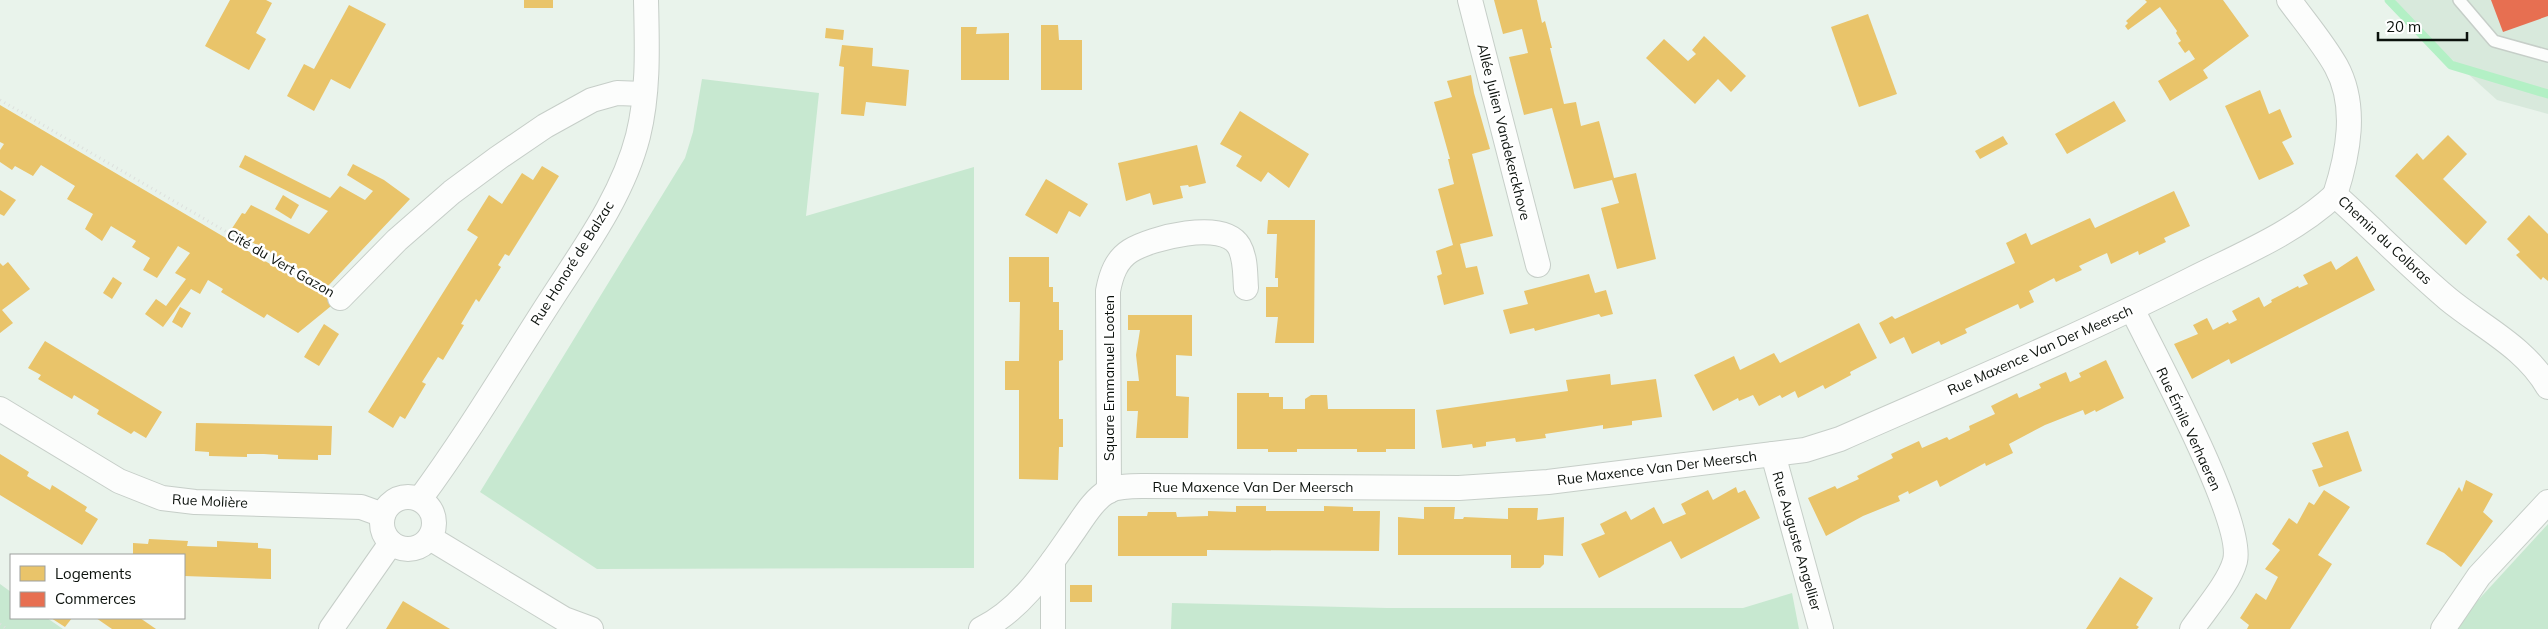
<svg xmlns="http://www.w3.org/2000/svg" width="2548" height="629" viewBox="0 0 2548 629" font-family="Mulish,sans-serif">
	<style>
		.built { fill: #d8e9dc }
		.green { fill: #c7e8d0 }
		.homes { fill: #e9c46a }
		.shops { fill: #e76f51 }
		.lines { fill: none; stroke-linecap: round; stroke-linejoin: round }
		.stream { stroke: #b3f0c5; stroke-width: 9 }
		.service-casing { stroke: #c6cec8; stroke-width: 14 }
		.minor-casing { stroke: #c6cec8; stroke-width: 26 }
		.path { stroke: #dde0dd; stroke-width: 3; stroke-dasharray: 1 4; stroke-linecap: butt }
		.service { stroke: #fcfdfc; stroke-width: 11 }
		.minor { stroke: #fcfdfc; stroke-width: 24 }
		.labels { text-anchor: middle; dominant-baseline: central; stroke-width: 5; stroke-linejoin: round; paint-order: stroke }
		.street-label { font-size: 14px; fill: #0b110c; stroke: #fff }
	</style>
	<rect width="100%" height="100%" fill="#e9f3eb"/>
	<polygon class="built" points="2395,0 2548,0 2548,114 2497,100 2408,20"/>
	<g class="green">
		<polygon points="702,79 819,93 806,216 974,167 974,568 597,569 480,492 685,158 693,132"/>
		<polygon points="2548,524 2548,629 2456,629 2470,609"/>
		<polygon points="0,584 11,592 11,618 47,618 63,629 0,629"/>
		<polygon points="1792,593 1799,629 1171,629 1172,603 1387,608 1743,608"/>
	</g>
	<g class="homes">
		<polygon points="230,0 266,0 272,3 256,33 266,39 249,70 205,46"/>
		<rect x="524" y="0" width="29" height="8"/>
		<polygon points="1494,0 1537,0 1542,23 1545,21 1552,48 1550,48 1564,104 1576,102 1581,126 1599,121 1614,178 1636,173 1656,259 1617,269 1601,208 1619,203 1612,180 1574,189 1552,108 1524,115 1509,57 1528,53 1522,29 1503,34"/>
		<polygon points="2145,0 2223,0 2249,36 2203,70 2208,78 2170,101 2158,81 2195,59 2189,50 2185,53 2178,43 2181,41 2176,33 2177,31 2160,7 2128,30 2125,26 2128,23 2126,21 2147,2"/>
		<polygon points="349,5 386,24 350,89 331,79 314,111 287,96 304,64 314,69"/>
		<polygon points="1868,14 1897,94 1859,107 1831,27"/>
		<polygon points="1041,25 1058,25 1059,40 1082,40 1082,90 1041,90"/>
		<polygon points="961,27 977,27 976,34 1009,33 1009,80 961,80"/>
		<polygon points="826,28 844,30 843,40 825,38"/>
		<polygon points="1704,36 1746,76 1731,92 1718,79 1695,104 1646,58 1664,39 1688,61 1696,54 1692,50"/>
		<polygon points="842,45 873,48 872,66 909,70 906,106 866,102 864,116 841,114 844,67 839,66"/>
		<polygon points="1471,75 1474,93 1490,149 1472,154 1493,236 1460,244 1466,268 1477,266 1484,294 1444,305 1437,276 1442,274 1436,251 1453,245 1438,189 1454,184 1448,159 1450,159 1434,102 1452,97 1447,81"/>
		<polygon points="2260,90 2269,114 2280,109 2292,137 2282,142 2294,164 2259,180 2225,106"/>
		<polygon points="2114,101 2126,121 2067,154 2055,134"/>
		<polygon points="0,105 265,261 336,302 298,333 267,314 264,318 221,292 223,289 208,280 200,294 191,289 163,327 145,314 156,299 166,306 186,279 175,273 190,253 178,246 157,278 143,270 150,258 132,247 136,241 111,226 102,241 85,229 93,214 67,199 75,186 41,165 33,176 15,166 12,170 0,162 0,150 4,144 0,142"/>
		<polygon points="1240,111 1309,154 1289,188 1268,172 1261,182 1236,166 1242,156 1220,144"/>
		<polygon points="2448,135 2467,154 2443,179 2487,222 2466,245 2395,176 2417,153 2423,160"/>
		<polygon points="2003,136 2008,144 1980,159 1975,151"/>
		<polygon points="1197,145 1206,183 1189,187 1188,185 1180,186 1183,198 1153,205 1150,193 1126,201 1118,163"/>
		<polygon points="245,155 330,198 340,186 365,200 373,191 347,175 353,164 384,180 410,199 328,286 231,230 242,213 245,214 251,205 309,234 328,211 239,167"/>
		<polygon points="542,166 559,176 509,256 505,254 498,265 501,267 479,302 476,299 461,324 464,325 443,360 438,357 422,382 426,384 405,419 400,416 393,428 368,412 478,237 467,230 489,195 502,204 522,173 533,180"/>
		<polygon points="1046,179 1088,204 1080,217 1069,211 1057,234 1025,215"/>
		<polygon points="0,190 16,200 4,216 0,214"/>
		<polygon points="2174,191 2190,226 2164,238 2166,242 2139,255 2138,251 2111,264 2107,253 2079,266 2082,270 2056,282 2054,278 2029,291 2034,302 2020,309 2018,304 1965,329 1967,333 1941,345 1939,341 1912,354 1904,337 1890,344 1879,323 1892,316 1895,319 2015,263 2006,243 2026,233 2031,245 2090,218 2095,228"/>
		<polygon points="283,195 299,205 291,219 275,209"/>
		<polygon points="2529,215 2548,234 2548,281 2543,277 2541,280 2516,255 2520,252 2507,239"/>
		<polygon points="1268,220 1315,220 1314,343 1275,343 1278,317 1266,317 1266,287 1278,287 1278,278 1275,278 1277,234 1267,234"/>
		<polygon points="2357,256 2375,290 2231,364 2229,359 2192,379 2174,344 2198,334 2193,325 2207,318 2213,330 2228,322 2229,324 2237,320 2232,311 2259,297 2264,307 2272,302 2271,300 2298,286 2299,288 2308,284 2303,275 2331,261 2336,270"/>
		<polygon points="1009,257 1049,257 1049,287 1053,287 1053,302 1059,302 1059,330 1063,330 1063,360 1059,361 1059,419 1063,419 1063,447 1059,447 1058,480 1019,479 1019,390 1005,390 1005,361 1019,361 1020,302 1009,302"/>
		<polygon points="8,262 30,289 2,310 13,323 0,333 0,263 3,266"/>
		<polygon points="1589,274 1595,293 1606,290 1613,314 1601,317 1599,314 1535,331 1534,328 1510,334 1503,310 1528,304 1524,291"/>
		<polygon points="113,277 122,283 112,299 103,293"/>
		<polygon points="180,307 191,313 182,328 172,322"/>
		<polygon points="1128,315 1192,315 1192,356 1176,355 1176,396 1189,397 1188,438 1136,438 1138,411 1127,411 1127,381 1139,381 1136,355 1140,330 1128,330"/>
		<polygon points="1859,323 1877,358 1850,372 1851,375 1825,389 1823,385 1798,398 1795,391 1782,398 1780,395 1759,406 1753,395 1739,401 1738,398 1713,411 1694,375 1734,356 1740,370 1774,353 1780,363"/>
		<polygon points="324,324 339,334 319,366 304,357"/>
		<polygon points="45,341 162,412 146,438 134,431 131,434 97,414 99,410 74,395 72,399 38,379 41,375 28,368"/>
		<polygon points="2106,360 2124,398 2096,412 2095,410 2085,415 2083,410 2045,425 2009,444 2013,453 1986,466 1985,463 1940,487 1937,480 1909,494 1908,491 1898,496 1900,501 1863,516 1826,536 1808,498 1835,486 1837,489 1859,479 1857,476 1893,458 1891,454 1919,441 1922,448 1947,437 1949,440 1970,430 1969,426 1995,414 1991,406 2017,393 2019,398 2041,388 2039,384 2066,372 2070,382 2081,377 2079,373"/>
		<polygon points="1610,374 1611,385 1656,379 1662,417 1632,421 1632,425 1603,429 1603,425 1545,434 1546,438 1516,442 1515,438 1486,442 1486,446 1473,448 1472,444 1442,448 1436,410 1568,391 1566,380"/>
		<polygon points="1237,393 1269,393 1269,397 1283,397 1283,409 1305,409 1305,399 1311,395 1327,395 1328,409 1415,409 1415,449 1386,449 1386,452 1357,452 1357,449 1297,449 1297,452 1268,452 1268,449 1237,449"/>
		<polygon points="196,423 332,426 331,455 318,455 318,460 278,459 278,455 264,454 247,454 247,457 209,456 209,452 195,451"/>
		<polygon points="2348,431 2362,471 2319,487 2312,470 2323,467 2312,443"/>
		<polygon points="0,454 29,472 27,476 50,490 52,485 87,507 85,511 98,519 82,545 0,495"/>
		<polygon points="2466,480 2493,494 2483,512 2493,521 2461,567 2444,553 2426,544 2459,487 2462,492"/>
		<polygon points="1736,487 1738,493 1745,490 1760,518 1681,559 1671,541 1599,578 1581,544 1605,534 1600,524 1626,511 1631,520 1654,507 1663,524 1686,514 1681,504 1708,490 1713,500"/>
		<polygon points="2324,490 2350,507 2318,555 2332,564 2290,629 2247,629 2249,625 2240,618 2256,593 2266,600 2278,577 2265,569 2280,550 2272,544 2289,518 2297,524 2309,502 2314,505"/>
		<polygon points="1236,506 1266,506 1266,511 1324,511 1324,506 1353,507 1353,511 1380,511 1379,551 1207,550 1207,556 1118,556 1118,516 1147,516 1148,512 1176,512 1177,517 1208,516 1208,511 1236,512"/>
		<polygon points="1424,507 1455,507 1454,519 1463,519 1464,517 1508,519 1508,508 1538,508 1537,520 1564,517 1563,556 1544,555 1544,564 1540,568 1511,568 1511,555 1398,555 1398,517 1424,519"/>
		<polygon points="149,539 188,541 187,546 217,547 217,541 258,543 258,548 271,549 271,579 184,576 184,555 133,555 133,543 148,544"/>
		<polygon points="2120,577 2153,598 2136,625 2139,627 2137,629 2086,629"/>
		<rect x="1070" y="585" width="22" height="17"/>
		<polygon points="403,601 450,629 386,629"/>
		<polygon points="51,618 72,618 65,627"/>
		<polygon points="96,618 140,618 156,629 112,629"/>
	</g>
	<polygon class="shops" points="2491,0 2548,0 2548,16 2503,32"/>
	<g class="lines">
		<polyline class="stream" points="2389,0 2451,65 2548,94"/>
		<g class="service-casing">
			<polyline id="service" points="2459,0 2494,41 2548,56"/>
		</g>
		<g class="minor-casing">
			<g id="minor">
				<polyline points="1470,0 1538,265"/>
				<path d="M2289,0c16,22 34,43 47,66 22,40 12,89 -1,129 38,34 74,71 113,104 34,28 77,48 100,88"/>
				<polyline points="340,298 397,240 452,192 498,158 545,126 592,100 617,93 644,94"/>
				<path d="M2132,309c22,45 113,212 103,252 -6,22 -30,49 -43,68"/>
				<polyline points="0,409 119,481 162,498 195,502 361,507 383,515"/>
				<polyline points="1773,454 1821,629"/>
				<path d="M1109,491l-1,-200c3,-16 8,-31 22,-40 21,-13 93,-32 109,-5 7,12 6,29 7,42"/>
				<circle cx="408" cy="523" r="26"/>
				<path d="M420,499c45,-61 84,-126 125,-190 34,-54 77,-110 93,-173 11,-44 9,-91 8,-136"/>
				<polyline points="430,538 564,619 591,629"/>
				<polyline points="331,629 391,543"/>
				<path d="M981,629c40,-19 67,-61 92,-97 10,-14 20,-32 35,-41 10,-5 23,-5 34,-5l317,2 89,-6 257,-32 35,-11c118,-52 237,-102 352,-160 50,-25 102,-46 143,-84"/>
				<polyline points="1053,629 1053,561"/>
				<polyline points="2443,629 2479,576 2548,502"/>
			</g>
		</g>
		<g class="path">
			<polyline points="0,100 318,285"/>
			<polyline points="0,624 7,629"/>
		</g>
		<use href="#service" class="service"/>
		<use href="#minor" class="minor"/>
	</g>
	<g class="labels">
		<g class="street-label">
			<text transform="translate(1504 132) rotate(76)">Allée Julien Vandekerckhove</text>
			<text transform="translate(2385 240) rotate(43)">Chemin du Colbras</text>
			<text transform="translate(281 263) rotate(30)">Cité du Vert Gazon</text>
			<text transform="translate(572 263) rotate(-58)">Rue Honoré de Balzac</text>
			<text transform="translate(2040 350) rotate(-24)">Rue Maxence Van Der Meersch</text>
			<text transform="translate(1109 378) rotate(-90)">Square Emmanuel Looten</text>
			<text transform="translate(2189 429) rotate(65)">Rue Émile Verhaeren</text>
			<text transform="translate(1657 468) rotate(-7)">Rue Maxence Van Der Meersch</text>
			<text x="1253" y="487">Rue Maxence Van Der Meersch</text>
			<text transform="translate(210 501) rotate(3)">Rue Molière</text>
			<text transform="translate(1797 541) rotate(74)">Rue Auguste Angellier</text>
		</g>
	</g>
	<rect x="10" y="554" width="175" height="65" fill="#ffffff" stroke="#9da09e"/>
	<rect x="20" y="566" width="25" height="15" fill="#e9c46a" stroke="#9da09e"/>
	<text x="55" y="579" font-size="15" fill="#0b110c">Logements</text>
	<rect x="20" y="592" width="25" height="15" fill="#e76f51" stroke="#9da09e"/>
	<text x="55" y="604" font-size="15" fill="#0b110c">Commerces</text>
	<path d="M2378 32v8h89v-8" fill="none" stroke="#0b110c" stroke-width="2.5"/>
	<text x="2386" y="32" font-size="15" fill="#0b110c" stroke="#ffffff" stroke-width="4" paint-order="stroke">20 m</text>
</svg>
